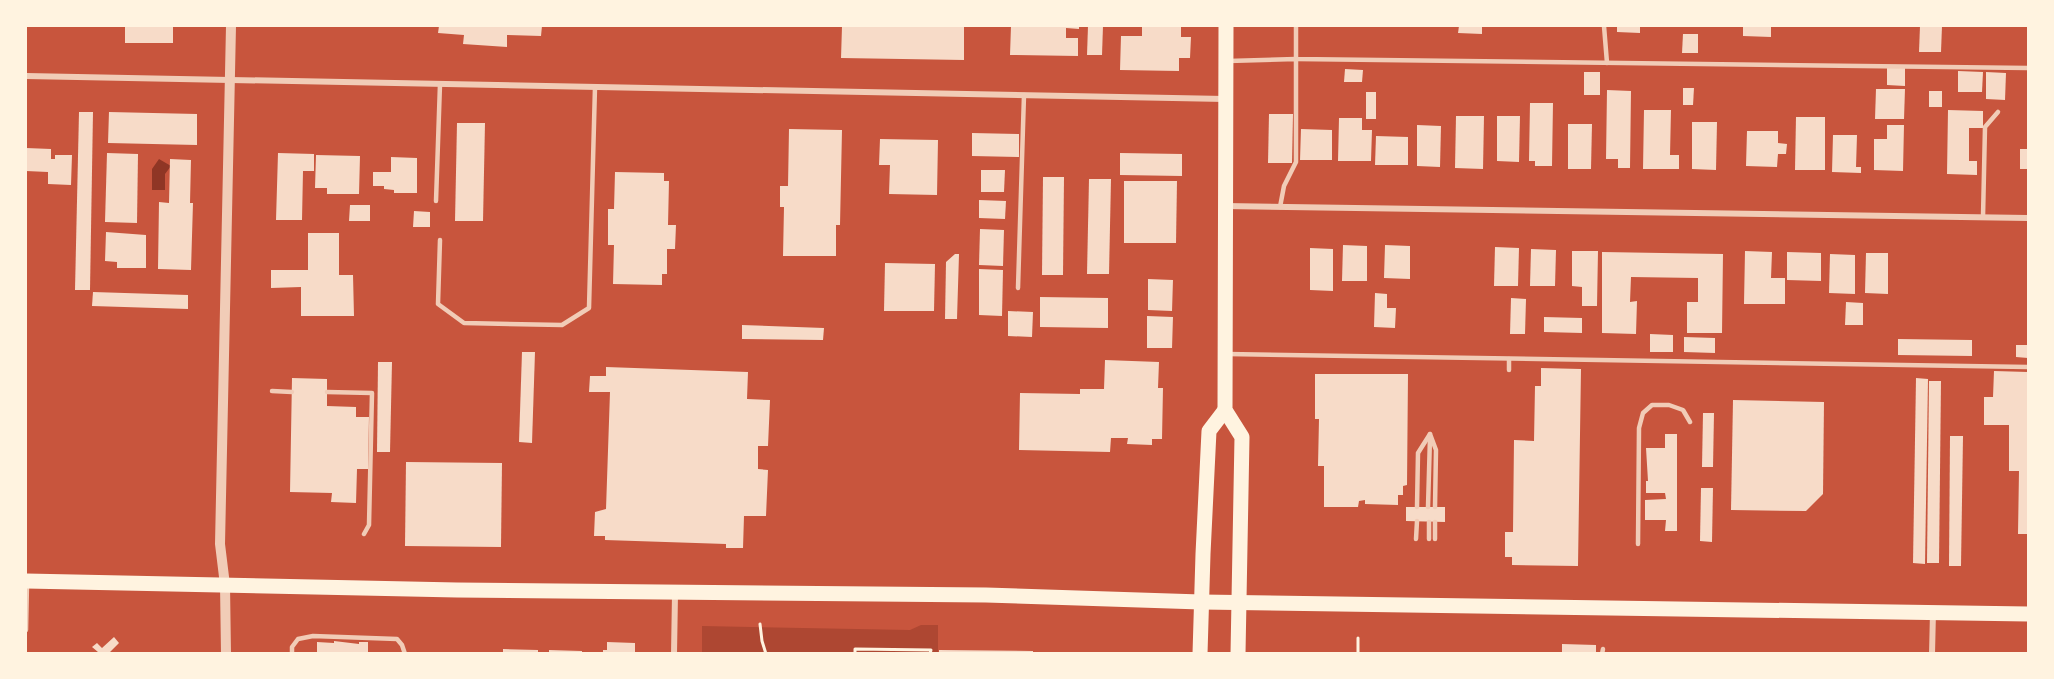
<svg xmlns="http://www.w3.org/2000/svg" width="2054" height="679" viewBox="0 0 2054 679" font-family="'Libre Baskerville',serif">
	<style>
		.green { fill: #ae4732 }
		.water { fill: #8f3625 }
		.building { fill: #f7dbc8 }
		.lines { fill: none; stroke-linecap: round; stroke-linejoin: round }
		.path { stroke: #fff3e0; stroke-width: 3 }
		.service { stroke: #f1ccb7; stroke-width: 4.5 }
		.minor { stroke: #f1ccb7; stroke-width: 6 }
		.tertiary { stroke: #f1ccb7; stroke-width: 10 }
		.primary { stroke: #fff3e0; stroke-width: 15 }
	</style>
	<rect width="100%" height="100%" fill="#c8553d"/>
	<polygon class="green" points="921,625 938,625 938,653 702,654 702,626 910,630"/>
	<polygon class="water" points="159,159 171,166 165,174 165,190 152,190 152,169"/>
	<g class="building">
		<rect x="125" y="26" width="48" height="17"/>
		<polygon points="439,26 542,26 541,36 507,35 507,47 463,44 464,35 438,33"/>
		<polygon points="842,26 964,26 964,60 841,58"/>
		<polygon points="1011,26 1079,26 1079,29 1066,28 1066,38 1078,38 1078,56 1010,55"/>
		<polygon points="1088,26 1103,26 1102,55 1087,55"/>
		<polygon points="1142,26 1181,26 1181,37 1191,37 1190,58 1179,58 1179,71 1120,70 1121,36 1142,36"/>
		<polygon points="1459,26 1482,26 1482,34 1458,33"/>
		<polygon points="1617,26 1640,26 1640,33 1617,32"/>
		<polygon points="1756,26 1771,26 1771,37 1743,36 1743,27"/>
		<polygon points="1920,26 1942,26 1941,52 1919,52"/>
		<polygon points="1683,34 1698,34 1698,53 1682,53"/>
		<polygon points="1887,67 1905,67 1905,86 1887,85"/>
		<polygon points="1345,69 1363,70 1362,82 1344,82"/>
		<polygon points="1958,71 1983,72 1982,92 1958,92"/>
		<rect x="1584" y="72" width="16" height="23"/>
		<polygon points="1986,72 2006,73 2005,100 1986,99"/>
		<polygon points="1683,88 1694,88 1693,105 1683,105"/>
		<polygon points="1876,89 1905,89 1904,119 1875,119"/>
		<polygon points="1607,90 1631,91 1630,168 1618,168 1618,159 1606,159"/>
		<rect x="1929" y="91" width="13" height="16"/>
		<rect x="1366" y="92" width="10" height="27"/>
		<polygon points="1530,103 1553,103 1552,166 1535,166 1535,161 1529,161"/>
		<polygon points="1644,110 1671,110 1670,155 1679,155 1679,169 1643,169"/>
		<polygon points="1948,110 1983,111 1983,128 1969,128 1969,161 1977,161 1977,175 1947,174"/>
		<polygon points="79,112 93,112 90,290 75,290"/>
		<polygon points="109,112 197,114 197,145 108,143"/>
		<polygon points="1269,114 1293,114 1292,163 1268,163"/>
		<polygon points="1456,116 1484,116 1483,169 1455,168"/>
		<polygon points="1497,116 1520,116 1519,162 1497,161"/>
		<polygon points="1796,117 1825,117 1825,170 1795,170"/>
		<polygon points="1339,118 1362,118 1362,130 1372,130 1371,161 1338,161"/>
		<polygon points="1692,122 1717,122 1716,170 1692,169"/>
		<polygon points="457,123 485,123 483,221 455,221"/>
		<polygon points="1568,124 1592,124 1591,169 1568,169"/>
		<polygon points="1417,125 1441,126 1440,167 1417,166"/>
		<polygon points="1887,125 1904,125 1903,171 1874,170 1874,139 1887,139"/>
		<polygon points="789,129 842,130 840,225 836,225 836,256 783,256 784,207 780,207 780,186 788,186"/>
		<polygon points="1301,129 1332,130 1332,160 1300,160"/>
		<polygon points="1747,131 1778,131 1778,143 1787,144 1786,154 1778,154 1777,167 1746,166"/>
		<polygon points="972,133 1019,134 1019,157 972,156"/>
		<polygon points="1833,135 1857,135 1856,167 1861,167 1861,173 1832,172"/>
		<polygon points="1376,136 1408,137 1408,165 1375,165"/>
		<polygon points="880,139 938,140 937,195 889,194 890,165 879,165"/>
		<polygon points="26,148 51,149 51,159 55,159 55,155 72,155 71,185 48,184 48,172 26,171"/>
		<rect x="2020" y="149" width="8" height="20"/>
		<polygon points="107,153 138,154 137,223 105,222"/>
		<polygon points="278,153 314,154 314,171 303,171 302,220 276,220"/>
		<polygon points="1120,153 1182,154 1182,176 1120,175"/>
		<polygon points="316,155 360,156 359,194 327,194 327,188 315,188"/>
		<polygon points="391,157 417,158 417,193 394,193 394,190 384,189 384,186 373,186 373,172 391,172"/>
		<polygon points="170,159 191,160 190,203 193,203 191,270 158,269 159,202 169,203"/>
		<polygon points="981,170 1005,170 1004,192 981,192"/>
		<polygon points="615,172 664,173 664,181 669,181 668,225 676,225 675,249 667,249 667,274 662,274 662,285 613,284 614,245 608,245 608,209 614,209"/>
		<polygon points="1043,177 1064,177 1063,275 1042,275"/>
		<polygon points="1089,179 1111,179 1109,274 1087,274"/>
		<polygon points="1124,181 1177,181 1176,243 1124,243"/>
		<polygon points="979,200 1006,201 1005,219 979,218"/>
		<polygon points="350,205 370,205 370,221 349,221"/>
		<polygon points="414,211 430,212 430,227 413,227"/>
		<polygon points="980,229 1004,230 1003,266 979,265"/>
		<polygon points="106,232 146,235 146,268 117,268 117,262 105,261"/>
		<polygon points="308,233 339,233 339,275 353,275 354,316 301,316 301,287 271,288 271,270 308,270"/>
		<polygon points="1343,245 1367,246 1367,281 1342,281"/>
		<polygon points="1385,245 1410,246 1410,279 1384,278"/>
		<polygon points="1495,247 1519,248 1518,286 1494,286"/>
		<polygon points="1310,248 1333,249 1333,291 1310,290"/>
		<polygon points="1531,249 1556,250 1555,286 1530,286"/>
		<polygon points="1572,251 1598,251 1597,306 1582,306 1582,287 1572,286"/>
		<polygon points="1745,251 1772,252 1771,278 1785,278 1785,304 1744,304"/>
		<polygon points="1602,252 1723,254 1722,333 1687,333 1687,302 1698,302 1698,278 1631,277 1630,302 1637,301 1636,334 1602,333"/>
		<polygon points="1787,252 1821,253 1821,281 1787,280"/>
		<polygon points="1866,253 1888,253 1888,294 1865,293"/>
		<polygon points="955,254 959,254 957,319 945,319 946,262"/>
		<polygon points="1830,254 1855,255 1855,294 1829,293"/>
		<polygon points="885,263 935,264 934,311 884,311"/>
		<polygon points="979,269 1003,270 1002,316 979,315"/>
		<polygon points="1148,279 1173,280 1172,311 1148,310"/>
		<polygon points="93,292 188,295 188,309 92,306"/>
		<polygon points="1375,293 1387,294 1387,308 1396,308 1395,328 1374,327"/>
		<polygon points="1040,297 1108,298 1108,328 1040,327"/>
		<polygon points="1511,298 1526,299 1525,334 1510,334"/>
		<polygon points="1846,302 1863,303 1863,325 1845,325"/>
		<polygon points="1008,311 1033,312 1032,337 1008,336"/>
		<polygon points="1147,316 1173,317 1172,348 1147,348"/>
		<polygon points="1544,317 1582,318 1582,333 1544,332"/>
		<polygon points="742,325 824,328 823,340 742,339"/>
		<polygon points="1650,334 1673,335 1673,352 1650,352"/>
		<polygon points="1684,337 1715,338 1715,353 1684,352"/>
		<polygon points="1898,339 1972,340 1972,356 1898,355"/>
		<polygon points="2016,345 2028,345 2028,358 2016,357"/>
		<polygon points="522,352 535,352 532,443 519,442"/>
		<polygon points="1105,360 1159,362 1158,388 1163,388 1162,439 1152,439 1152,445 1127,444 1128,438 1111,438 1110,452 1019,450 1020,393 1080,394 1080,389 1104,389"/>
		<polygon points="378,362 392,362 390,452 377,452"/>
		<polygon points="606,367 748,372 747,399 770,400 768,446 758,446 758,469 768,470 766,516 744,516 743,548 726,548 726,544 605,540 605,536 594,536 595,512 606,509 610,392 589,392 590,376 606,376"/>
		<polygon points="1541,368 1581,369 1578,566 1512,565 1512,557 1505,557 1505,532 1513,532 1514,440 1534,441 1535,386 1541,386"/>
		<polygon points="1994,371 2028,372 2028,534 2018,534 2019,471 2009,471 2009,425 1984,425 1984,397 1993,397"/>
		<polygon points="1315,374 1408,374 1407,485 1403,486 1403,495 1398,495 1398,505 1365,504 1365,500 1359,501 1358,507 1324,507 1324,466 1318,466 1319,419 1315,419"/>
		<polygon points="292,378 327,379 327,406 356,407 356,417 369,417 368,469 357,469 356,503 331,502 332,493 290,492"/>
		<polygon points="1916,378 1928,379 1925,564 1913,563"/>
		<polygon points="1929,381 1941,381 1939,563 1927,563"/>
		<polygon points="1733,400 1824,402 1823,494 1806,511 1731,510"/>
		<polygon points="1703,413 1714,413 1713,467 1702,467"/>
		<polygon points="1665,434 1677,434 1677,531 1665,531 1666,520 1645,520 1645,500 1666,499 1665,493 1646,493 1646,481 1648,481 1646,448 1665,448"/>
		<polygon points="1950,436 1963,436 1961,566 1949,566"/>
		<polygon points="406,462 502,463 501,547 405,546"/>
		<polygon points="1701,488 1713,488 1712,542 1700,541"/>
		<polygon points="1406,507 1445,507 1445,522 1406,521"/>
		<polygon points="114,637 119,643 108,654 96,654 98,652 92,647 97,643 102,648"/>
		<polygon points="334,641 359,644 359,642 368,642 368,654 317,654 317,642 334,643"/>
		<polygon points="607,642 635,643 635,654 603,654 603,650 607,650"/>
		<polygon points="1562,644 1596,645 1596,654 1562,654"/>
		<polygon points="503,649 538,650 538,654 503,654"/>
		<polygon points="549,650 582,651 582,654 549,654"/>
		<polygon points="939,650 1033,651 1033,654 939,654"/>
	</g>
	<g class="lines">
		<g class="path">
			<polyline points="760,624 762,641 766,654"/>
			<polyline points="855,654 855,649 931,650 930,654"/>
			<polyline points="1358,654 1358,638"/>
		</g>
		<g class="service">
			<polyline points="1296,26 1296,59 2028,68"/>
			<polyline points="1604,26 1607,63"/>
			<polyline points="1228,61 1296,59 1296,162 1284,186 1280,207"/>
			<polyline points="436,201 440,84"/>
			<polyline points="1983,217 1985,127 1998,112"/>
			<polyline points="440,240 438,304 464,323 562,325 589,308 595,87"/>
			<polyline points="1018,288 1024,95"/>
			<polyline points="1227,354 2028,367"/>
			<polyline points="1509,370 1509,359"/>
			<polyline points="272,391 292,392"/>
			<polyline points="327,392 372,393 369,525 364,534"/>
			<polyline points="1430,434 1436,450 1435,507"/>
			<polyline points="1417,507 1418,453 1430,434"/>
			<polyline points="1428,507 1430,437"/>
			<polyline points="1435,522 1435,539"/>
			<polyline points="1416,539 1417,521"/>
			<polyline points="1429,539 1429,522"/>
			<polyline points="1638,544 1639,428 1643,413 1652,405 1669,405 1683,410 1690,422"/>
			<polyline points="26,630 27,584"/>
			<polyline points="292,654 292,647 298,639 313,636 397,639 402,645 405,654"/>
			<polyline points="1602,654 1603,649"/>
		</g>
		<g class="minor">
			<polyline points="26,76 1225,99"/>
			<polyline points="1225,206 2028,218"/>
			<polyline points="674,654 675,594"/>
			<polyline points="1932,654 1933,612"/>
		</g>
		<polyline class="tertiary" points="226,654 225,585 220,544 231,26"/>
		<g class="primary">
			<polyline points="1226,26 1225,410 1242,437 1238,654"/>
			<polyline points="26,581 457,590 986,595 1201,602 2028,614"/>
			<polyline points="1200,654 1203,554 1209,431 1225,410"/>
		</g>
	</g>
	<rect width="2054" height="679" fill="none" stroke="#fff3e0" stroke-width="54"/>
</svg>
